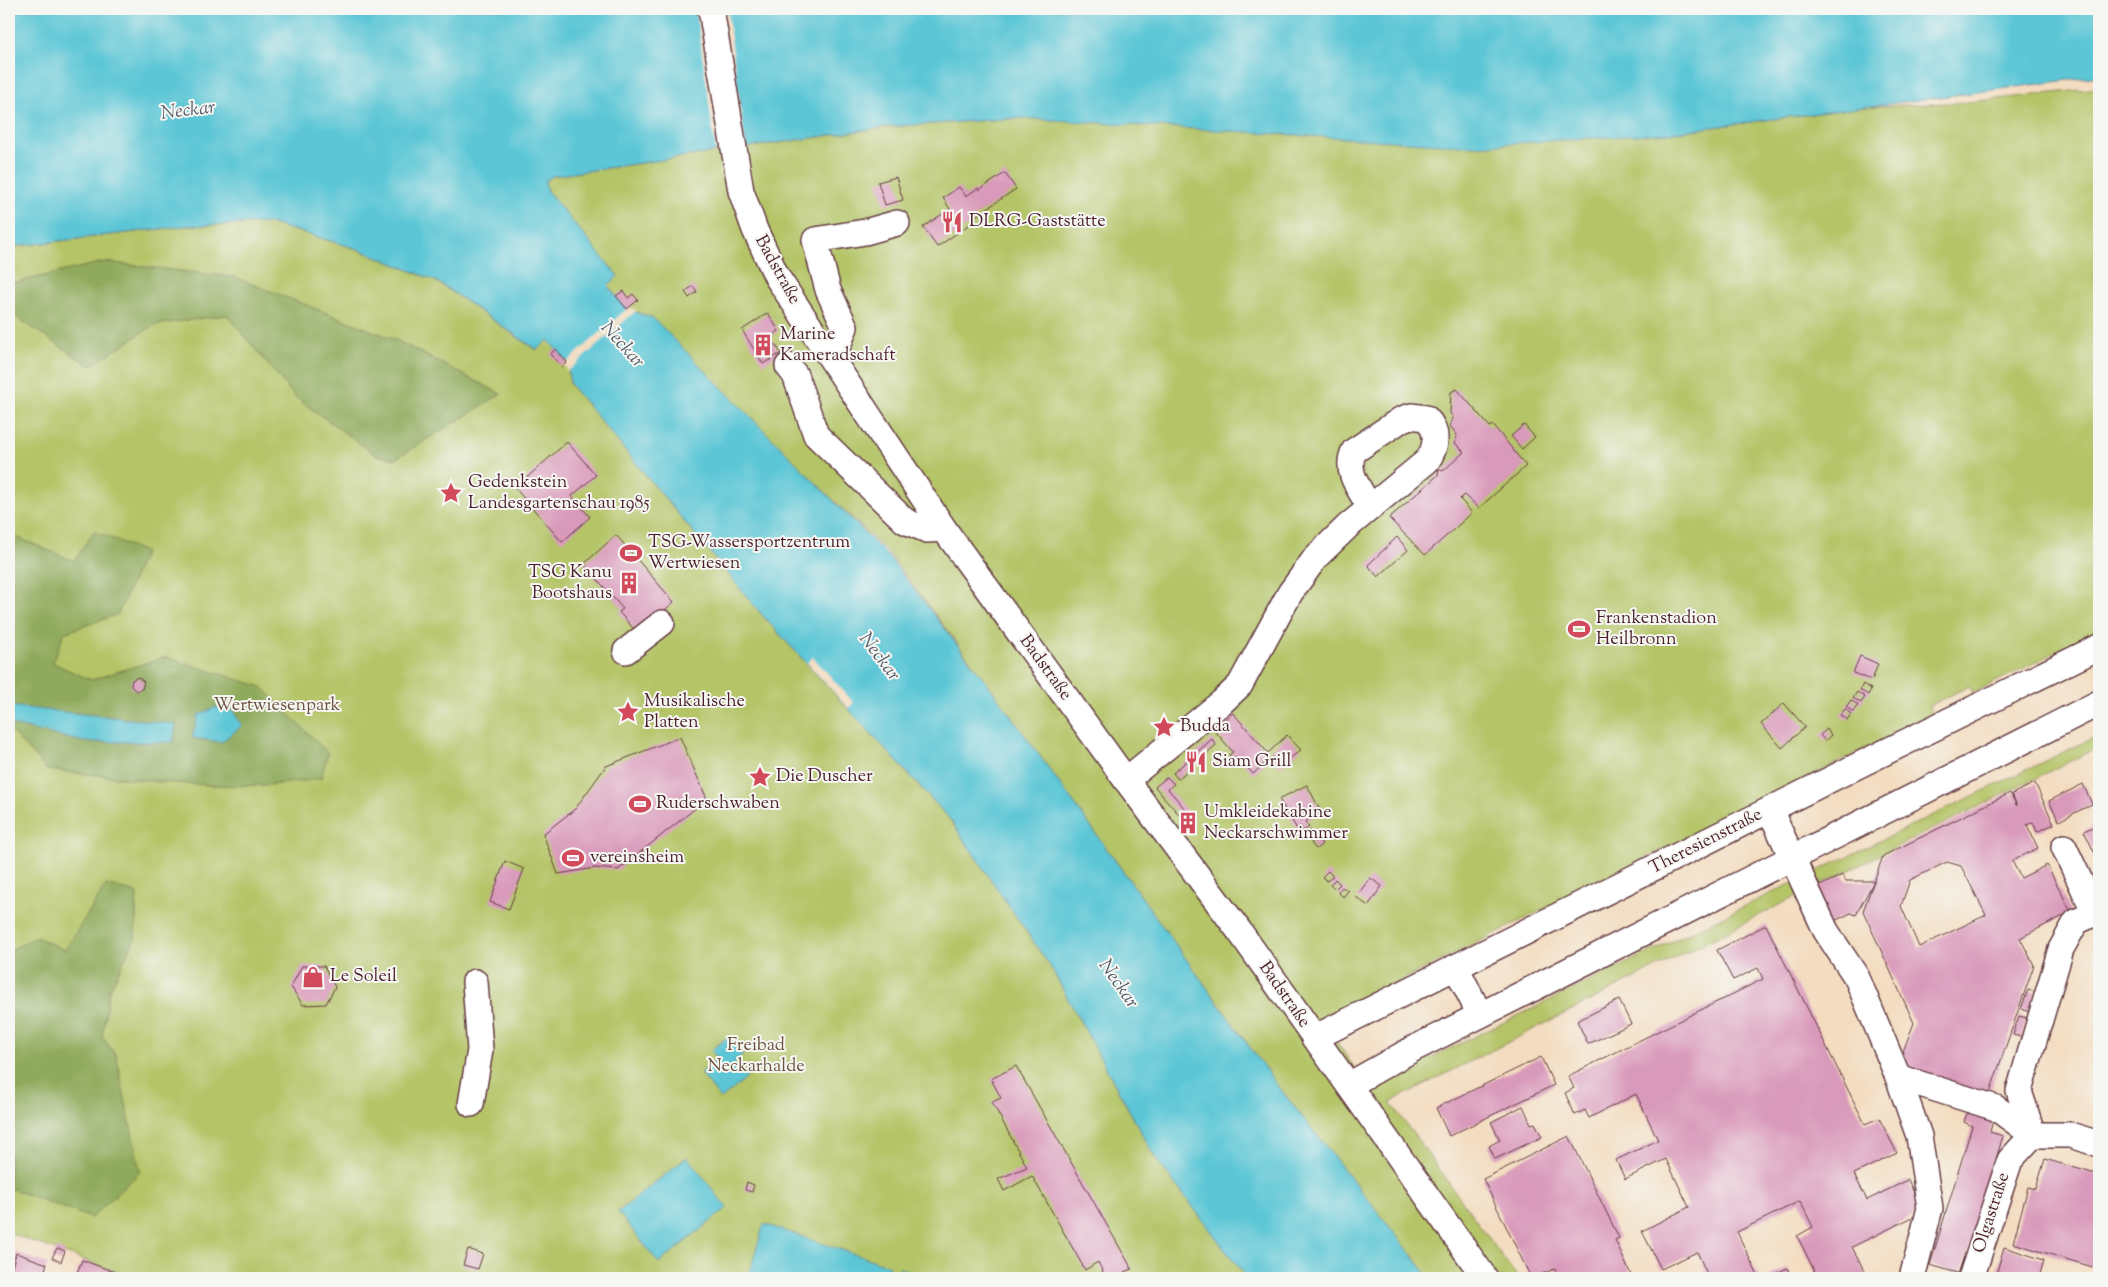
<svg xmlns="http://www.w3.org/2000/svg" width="2108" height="1287" viewBox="0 0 2108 1287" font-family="'Sorts Mill Goudy',serif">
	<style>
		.green { fill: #b4c466; stroke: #7f7248 }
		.forest { fill: #8faa5b; stroke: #6c6443 }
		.water { fill: #5cc6d6; stroke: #537280 }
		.pier { fill: #f3dcbf }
		.building { fill: #d999ba; fill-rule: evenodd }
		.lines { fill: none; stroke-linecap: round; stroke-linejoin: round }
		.minor-casing { stroke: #633b41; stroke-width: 28 }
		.minor { stroke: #fff; stroke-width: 25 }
		.labels { text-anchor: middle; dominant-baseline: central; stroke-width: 4; stroke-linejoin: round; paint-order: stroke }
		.poi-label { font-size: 18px; fill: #4a1f2b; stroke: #f6f6f2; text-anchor: start }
		.street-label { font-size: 18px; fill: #4a1f2b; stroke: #f6f6f2 }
		.park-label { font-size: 18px; fill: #6a513d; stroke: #f6f6f2 }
		.water-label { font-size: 19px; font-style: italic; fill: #505967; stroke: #f6f6f2 }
	</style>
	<rect width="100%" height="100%" fill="#f6f6f2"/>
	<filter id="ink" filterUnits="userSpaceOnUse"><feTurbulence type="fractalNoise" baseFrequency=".02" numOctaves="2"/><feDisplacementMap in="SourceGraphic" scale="10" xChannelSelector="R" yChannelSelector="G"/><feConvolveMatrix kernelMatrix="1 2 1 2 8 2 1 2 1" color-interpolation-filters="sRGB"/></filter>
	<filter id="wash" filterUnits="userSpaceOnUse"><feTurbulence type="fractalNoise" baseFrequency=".0096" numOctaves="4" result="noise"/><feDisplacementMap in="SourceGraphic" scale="20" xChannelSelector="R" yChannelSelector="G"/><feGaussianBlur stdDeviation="1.12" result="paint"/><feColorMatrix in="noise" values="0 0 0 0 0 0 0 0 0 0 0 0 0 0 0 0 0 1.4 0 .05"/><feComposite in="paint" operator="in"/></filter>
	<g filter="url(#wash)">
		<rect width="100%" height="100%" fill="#f3dcbf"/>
		<g class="green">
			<polygon points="2099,88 2099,631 1973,693 1969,686 1929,706 1933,715 1322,1020 1368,1088 2099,735 2099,747 1803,893 1390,1102 1518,1278 1430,1278 1277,1085 990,687 889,554 749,418 653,318 627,309 608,286 618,276 547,191 545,181 552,176 886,127 1020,118 1222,129 1668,133 1863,107 1968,102"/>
			<polygon points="269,223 358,249 436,281 536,350 548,339 567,362 570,384 763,616 949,818 1050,966 1156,1159 1247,1278 134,1278 9,1233 9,247 185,226"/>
		</g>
		<g class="forest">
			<polygon points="104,262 234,277 394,339 501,394 395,459 376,455 295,397 227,315 154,325 90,366 9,312 9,284"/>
			<path d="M94,531l51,21 -27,62 -54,19 -11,30 38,17 74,-23 97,30 66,66 -7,25c-87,18 -186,0 -274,-8l-38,-41v-195l65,27z"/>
			<polygon points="106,885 137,893 135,939 109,991 102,1037 116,1055 140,1172 91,1218 9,1188 9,951 36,937 65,950"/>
		</g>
		<g class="water">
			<polygon points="9,9 2099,9 2099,76 1668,133 1472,146 1020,118 886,127 553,176 545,181 547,191 618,276 608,286 627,309 653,318 889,557 990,687 1277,1085 1430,1278 1247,1278 1156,1159 1050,966 949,818 763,616 570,384 567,362 548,340 537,350 436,281 358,249 269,223 185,226 9,247"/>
			<polygon points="9,706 176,724 173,742 84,742 9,724"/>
			<polygon points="216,707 233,711 242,726 221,742 192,738 198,715"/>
			<polygon points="729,1036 743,1054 734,1062 747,1078 721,1099 700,1073 718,1059 711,1050"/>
			<polygon points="687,1157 727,1208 659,1263 618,1212"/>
			<polygon points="764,1224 890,1266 886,1278 764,1278 749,1273"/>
			<polygon points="899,1268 930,1278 896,1278"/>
		</g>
		<g class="pier">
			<polygon points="696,9 727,9 746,150 716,154"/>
			<polygon points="629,307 637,310 567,372 565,364"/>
			<polygon points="813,657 854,703 848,708 807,663"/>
		</g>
		<g id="blocks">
			<g class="building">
				<polygon points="1005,173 1016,189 971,219 973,222 937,247 923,227 950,209 943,198 959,187 966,196 978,188 979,190"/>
				<polygon points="896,177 903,200 885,205 878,182"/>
				<polygon points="693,286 697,292 689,298 685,292"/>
				<polygon points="623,291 628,298 633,294 638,300 627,309 616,296"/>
				<polygon points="768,313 779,331 770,337 781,353 763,364 742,330"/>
				<polygon points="556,349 567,362 562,367 550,354"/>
				<polygon points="1457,389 1490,427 1493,425 1526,466 1479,508 1465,495 1460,499 1472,513 1425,555 1389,518 1438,475 1439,469 1443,471 1464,452 1455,443 1457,435 1450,426 1453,417 1450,413 1451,392"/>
				<polygon points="1524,425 1535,437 1522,449 1511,436"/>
				<polygon points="567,442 596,475 572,496 590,517 562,542 515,488"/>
				<polygon points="616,535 674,602 638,634 619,612 623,609 584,564"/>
				<polygon points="1397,537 1408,550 1378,577 1368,565"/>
				<polygon points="1860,656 1878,664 1872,680 1853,673"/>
				<polygon points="138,677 144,682 142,689 136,691 131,686 132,680"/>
				<polygon points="1863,684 1871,689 1868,695 1860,690"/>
				<polygon points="1857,692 1865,697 1861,703 1853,698"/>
				<polygon points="1851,700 1858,705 1853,712 1846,707"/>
				<polygon points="1784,703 1805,727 1782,748 1761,724"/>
				<polygon points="1845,709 1851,714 1847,720 1840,715"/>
				<polygon points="1233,713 1268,753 1287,735 1301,750 1280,766 1272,757 1253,774 1237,756 1233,759 1229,755 1233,752 1214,730"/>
				<polygon points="1827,729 1831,735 1825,741 1820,735"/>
				<polygon points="680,737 707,799 618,870 595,868 558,874 543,834 575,809 606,766"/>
				<polygon points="1212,739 1216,745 1178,779 1173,773"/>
				<polygon points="1167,777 1174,784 1168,789 1192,817 1188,820 1192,823 1189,826 1155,787"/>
				<path d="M2035,783l19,41 -17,8 -4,-10 -6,3 11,23 -26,13 9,17 26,-13 24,47 -51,26 14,27 -45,130 5,21 -4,16 13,4 -42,138 -31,-9 42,-139 -8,-4 5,-15 -71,-43 16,-41 -51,-112 11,-30 -18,34 -5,-2 -23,11 -16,-34 30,-15 4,6h28l9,-25 127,-63 7,13 -5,-12zM1947,862l14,4 25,49 -67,32 -18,-41 9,-26z"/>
				<polygon points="2083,784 2092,804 2059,821 2049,801"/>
				<polygon points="1307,785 1321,812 1305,822 1309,827 1304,831 1300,826 1297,829 1279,799"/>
				<polygon points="2099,824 2099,862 2084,831"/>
				<polygon points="1311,830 1315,836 1309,841 1304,835"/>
				<polygon points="1317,838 1322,844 1316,849 1311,843"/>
				<polygon points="505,861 524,869 509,909 490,902"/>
				<polygon points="1328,871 1333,876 1327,881 1322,877"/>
				<polygon points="1370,878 1382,886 1368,906 1356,897"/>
				<polygon points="1335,879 1340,884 1335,889 1330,885"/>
				<polygon points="1342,887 1348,891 1343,897 1338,892"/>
				<polygon points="1766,925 1865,1124 1879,1118 1897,1153 1854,1174 1867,1200 1908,1180 1923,1212 1852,1247 1868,1278 1818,1278 1797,1236 1813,1227 1800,1201 1737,1232 1759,1278 1709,1278 1697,1252 1661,1269 1642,1231 1689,1207 1666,1159 1625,1179 1616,1160 1658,1140 1636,1094 1589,1118 1585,1110 1575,1115 1565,1093 1574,1088 1568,1076 1763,979 1758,968 1733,980 1717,950"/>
				<polygon points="302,966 324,966 335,987 326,1004 303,1005 291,987"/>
				<polygon points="2028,990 2036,992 2029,1012 2021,1009"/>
				<polygon points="1619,1000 1631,1024 1588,1044 1577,1021"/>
				<polygon points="2019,1016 2027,1018 2021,1037 2013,1035"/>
				<polygon points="1541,1057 1554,1085 1449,1136 1436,1108"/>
				<polygon points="1016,1066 1132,1269 1125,1272 1129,1278 1106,1278 1098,1262 1085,1270 1032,1176 1004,1191 998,1179 1027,1167 992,1102 1001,1098 991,1079"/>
				<polygon points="1523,1106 1531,1124 1535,1123 1542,1137 1495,1159 1489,1146 1500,1140 1491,1122"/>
				<polygon points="1569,1136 1619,1238 1615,1240 1632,1277 1629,1278 1559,1278 1555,1269 1531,1278 1483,1179"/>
				<polygon points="2045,1159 2099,1175 2099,1269 2013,1243 2028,1187 2036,1189"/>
				<polygon points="747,1182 754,1185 752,1192 745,1190"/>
				<polygon points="2004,1247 2044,1260 2039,1278 1995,1278"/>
				<polygon points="57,1248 65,1251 61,1262 52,1258"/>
				<polygon points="468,1249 483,1254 478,1269 463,1265"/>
				<polygon points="16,1253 47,1264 42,1278 34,1276 33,1278 9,1278"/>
				<polygon points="82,1260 131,1278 75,1278"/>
				<polygon points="1787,1268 1792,1278 1767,1278"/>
			</g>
		</g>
	</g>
	<g filter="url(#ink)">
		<use href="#blocks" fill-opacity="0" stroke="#633b41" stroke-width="1"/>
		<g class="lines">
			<g class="minor-casing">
				<g id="minor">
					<polyline points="711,9 741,191 755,230 777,277 944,529 1126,780 1240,932 1485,1278"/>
					<polyline points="829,352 839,343 845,327 828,290 815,240 865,232 897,223"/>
					<polyline points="788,366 795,375 816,435 905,521 927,530 944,529"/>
					<polyline points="626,651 662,623"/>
					<path d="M1126,780l96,-78 18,-17 50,-92 26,-36 32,-31 79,-65c10,-14 12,-30 -1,-43l-15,-2 -9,3 -48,32c-10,20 6,39 16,56"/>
					<polyline points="1770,810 1826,931 1857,978 1898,1077 1919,1136 1930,1208 1912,1278"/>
					<polyline points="2064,847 2095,913"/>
					<polyline points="1456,967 1480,1015"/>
					<polyline points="1314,1038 1859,765 2099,647"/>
					<polyline points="1898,1077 1996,1108 2033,1135 2019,1091 2061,949 2076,922 2099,911"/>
					<polyline points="1349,1085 1413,1049 2099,703"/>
					<polyline points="471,1104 480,1050 475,982"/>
					<polyline points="1971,1278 2010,1160 2033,1135 2070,1135 2099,1144"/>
				</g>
			</g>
			<use href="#minor" class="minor"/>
		</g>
	</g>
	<defs>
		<g id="restaurant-bare" transform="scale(1.725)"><path d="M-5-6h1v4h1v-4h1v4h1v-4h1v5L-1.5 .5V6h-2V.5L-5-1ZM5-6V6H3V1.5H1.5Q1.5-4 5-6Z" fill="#d1495b" stroke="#f6f6f2" stroke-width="2.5" paint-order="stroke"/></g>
		<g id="building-bare" transform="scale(1.725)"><path d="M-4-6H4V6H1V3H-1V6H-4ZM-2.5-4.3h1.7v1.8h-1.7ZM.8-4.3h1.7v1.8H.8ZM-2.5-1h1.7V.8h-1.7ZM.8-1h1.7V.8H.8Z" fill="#d1495b" stroke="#f6f6f2" stroke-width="2.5" paint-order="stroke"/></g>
		<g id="sight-bare" transform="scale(1.725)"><path d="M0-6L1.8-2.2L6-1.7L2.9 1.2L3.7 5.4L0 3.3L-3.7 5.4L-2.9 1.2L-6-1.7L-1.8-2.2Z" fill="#d1495b" stroke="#f6f6f2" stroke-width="2.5" paint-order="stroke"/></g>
		<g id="stadium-bare" transform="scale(1.725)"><path d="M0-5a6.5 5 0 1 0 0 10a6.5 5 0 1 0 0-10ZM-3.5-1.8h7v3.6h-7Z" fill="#d1495b" stroke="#f6f6f2" stroke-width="2.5" paint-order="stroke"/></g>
		<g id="shop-bare" transform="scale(1.725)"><path d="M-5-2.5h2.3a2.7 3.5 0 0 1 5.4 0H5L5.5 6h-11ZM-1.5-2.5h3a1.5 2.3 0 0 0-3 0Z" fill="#d1495b" stroke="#f6f6f2" stroke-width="2.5" paint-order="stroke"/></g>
	</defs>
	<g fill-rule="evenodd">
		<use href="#restaurant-bare" x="952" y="222"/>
		<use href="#building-bare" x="763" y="345"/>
		<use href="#sight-bare" x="451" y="493"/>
		<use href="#stadium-bare" x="631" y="553"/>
		<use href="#building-bare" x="629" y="583"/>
		<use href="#stadium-bare" x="1579" y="629"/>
		<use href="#sight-bare" x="628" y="712"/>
		<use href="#sight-bare" x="1164" y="727"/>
		<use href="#restaurant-bare" x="1196" y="762"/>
		<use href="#sight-bare" x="760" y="777"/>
		<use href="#stadium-bare" x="640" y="804"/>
		<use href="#building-bare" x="1188" y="823"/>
		<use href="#stadium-bare" x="573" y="858"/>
		<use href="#shop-bare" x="313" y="977"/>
	</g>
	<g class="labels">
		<g class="poi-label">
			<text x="969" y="222">DLRG-Gaststätte</text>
			<text x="780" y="335">Marine<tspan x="780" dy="21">Kameradschaft</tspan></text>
			<text x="468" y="483">Gedenkstein<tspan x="468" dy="21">Landesgartenschau 1985</tspan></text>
			<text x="648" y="543">TSG-Wassersportzentrum<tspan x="648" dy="21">Wertwiesen</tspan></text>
			<text x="612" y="573" text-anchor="end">TSG Kanu<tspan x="612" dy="21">Bootshaus</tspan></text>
			<text x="1596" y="619">Frankenstadion<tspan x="1596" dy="21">Heilbronn</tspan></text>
			<text x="644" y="702">Musikalische<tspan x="644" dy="21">Platten</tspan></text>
			<text x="1180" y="727">Budda</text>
			<text x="1212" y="762">Siam Grill</text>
			<text x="776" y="777">Die Duscher</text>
			<text x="656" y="804">Ruderschwaben</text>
			<text x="1204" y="813">Umkleidekabine<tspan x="1204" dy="21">Neckarschwimmer</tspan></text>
			<text x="590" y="858">vereinsheim</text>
			<text x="330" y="977">Le Soleil</text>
		</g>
		<g class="street-label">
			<text transform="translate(777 270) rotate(61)">Badstraße</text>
			<text transform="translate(1045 668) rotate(54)">Badstraße</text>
			<text transform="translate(1706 842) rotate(-27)">Theresienstraße</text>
			<text transform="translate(1284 995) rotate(55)">Badstraße</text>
			<text transform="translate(1992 1213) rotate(-72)">Olgastraße</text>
		</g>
		<g class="park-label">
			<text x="277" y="706">Wertwiesenpark</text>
			<text x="756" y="1046">Freibad<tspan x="756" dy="21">Neckarhalde</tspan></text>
		</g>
		<g class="water-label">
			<text transform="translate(188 111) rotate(-7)">Neckar</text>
			<text transform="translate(622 345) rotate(48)">Neckar</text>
			<text transform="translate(879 657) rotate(53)">Neckar</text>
			<text transform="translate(1118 984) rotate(55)">Neckar</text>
		</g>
	</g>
	<rect width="2108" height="1287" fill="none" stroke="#f6f6f2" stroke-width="30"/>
</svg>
